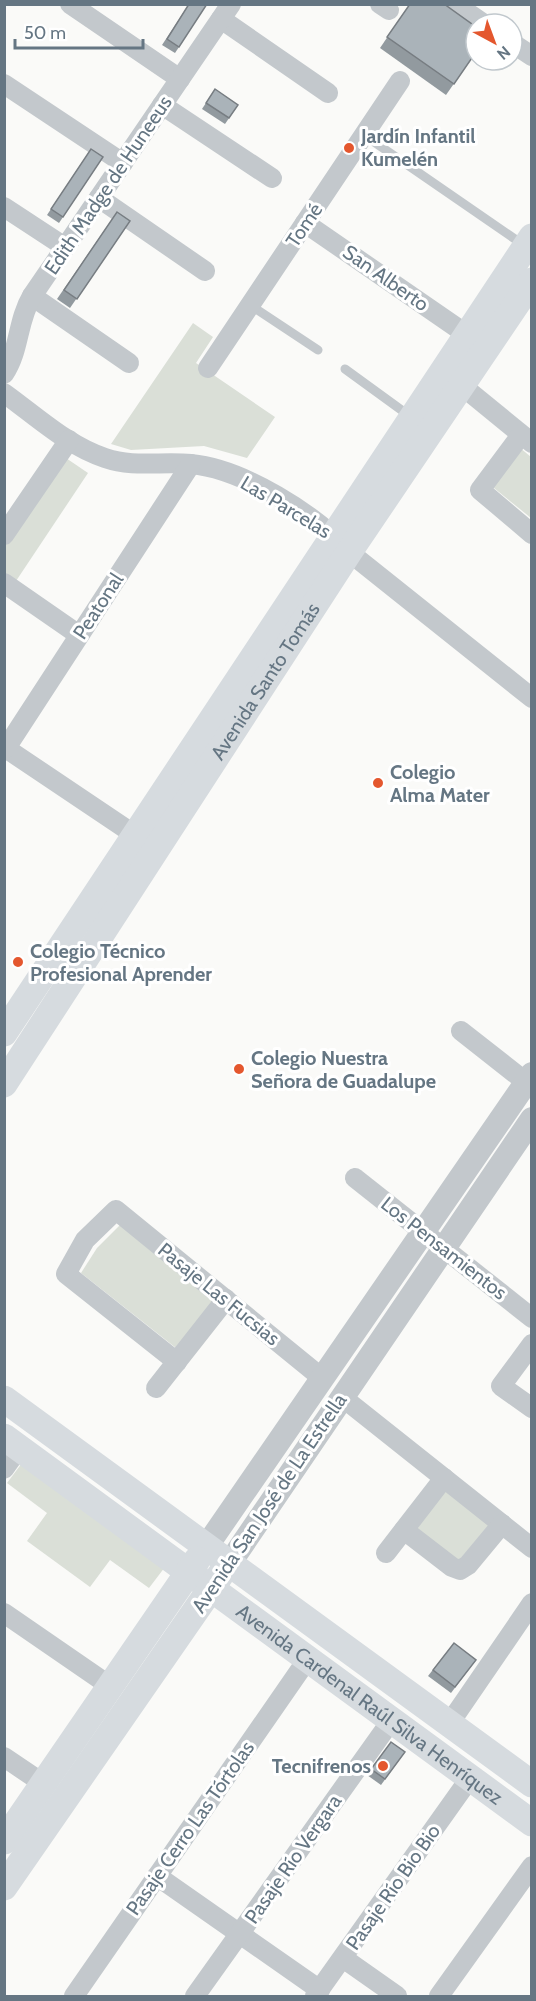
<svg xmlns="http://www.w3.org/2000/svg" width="536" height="2001" viewBox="0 0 536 2001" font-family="Cabin,sans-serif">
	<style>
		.green { fill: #dadfd7 }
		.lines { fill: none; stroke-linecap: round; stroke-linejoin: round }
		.service { stroke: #c3c8cc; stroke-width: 9 }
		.minor { stroke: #c3c8cc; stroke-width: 20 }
		.tertiary { stroke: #c3c8cc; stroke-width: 24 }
		.secondary { stroke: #d6dbdf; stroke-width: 27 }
		.wall { fill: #929a9f }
		.building { fill: #aab3b9; stroke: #777d82; stroke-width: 1.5 }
		.poi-dot { fill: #e4572e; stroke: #fff; stroke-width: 2 }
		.labels { text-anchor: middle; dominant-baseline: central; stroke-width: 6; stroke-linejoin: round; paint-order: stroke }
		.poi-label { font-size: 20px; font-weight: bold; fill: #657683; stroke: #fff; text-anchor: start }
		.street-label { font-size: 20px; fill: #657683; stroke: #fff }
	</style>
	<rect width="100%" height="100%" fill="#fafaf8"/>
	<g class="green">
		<polygon points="193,323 213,337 196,363 275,417 247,458 204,446 131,450 111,444"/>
		<polygon points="519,447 531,457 531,518 489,484"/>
		<polygon points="63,456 88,473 16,581 5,573 5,544"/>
		<polygon points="120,1225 214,1300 176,1348 81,1273 97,1248"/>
		<polygon points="22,1463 165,1567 149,1588 110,1560 90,1587 27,1541 47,1513 7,1483"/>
		<polygon points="445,1488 490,1524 463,1564 415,1533 440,1489"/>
	</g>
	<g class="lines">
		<g class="service">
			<polyline points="364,135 525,246"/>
			<polyline points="250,305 318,350"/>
			<polyline points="345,369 411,417"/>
		</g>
		<g class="minor">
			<polyline points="70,4 180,79"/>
			<polyline points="380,4 389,10"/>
			<polyline points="455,4 484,24"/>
			<polyline points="221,19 328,93"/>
			<polyline points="512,43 532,56"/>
			<polyline points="4,84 123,163"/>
			<polyline points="162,105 272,178"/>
			<polyline points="99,198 205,271"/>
			<polyline points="4,207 65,247"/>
			<polyline points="305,223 466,334"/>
			<polyline points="32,296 129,363"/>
			<polyline points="208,368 400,81"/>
			<path d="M4,374c16,-24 13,-53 28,-78l199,-292"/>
			<polyline points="461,385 532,443"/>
			<path d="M4,393c32,23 64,53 101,65 29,10 56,3 86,6 52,5 124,50 158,88l183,146"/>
			<polyline points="521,435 480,490 532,534"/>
			<polyline points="4,535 69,440"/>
			<polyline points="4,583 79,635"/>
			<polyline points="4,747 135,835"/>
			<polyline points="6,748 191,464"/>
			<polyline points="461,1031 526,1082"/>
			<polyline points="355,1178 532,1318"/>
			<polyline points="532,1344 501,1386 532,1408"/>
			<polyline points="177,1362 66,1274 85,1240 116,1210 322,1378"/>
			<polyline points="156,1388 226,1299"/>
			<polyline points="342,1397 532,1548"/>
			<polyline points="4,1469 19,1448"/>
			<polyline points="404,1530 452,1567 460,1570 468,1565 502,1524"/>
			<polyline points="386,1553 444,1478"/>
			<polyline points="4,1613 110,1686"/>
			<polyline points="449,1724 532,1603"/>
			<polyline points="4,1757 44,1784"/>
			<polyline points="157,1876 320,1990"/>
			<polyline points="343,1958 397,1996"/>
			<polyline points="74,1996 307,1660"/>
			<polyline points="195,1996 391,1721"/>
			<polyline points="315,1996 470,1778"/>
			<polyline points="439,1996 532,1866"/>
		</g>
		<g class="tertiary">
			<polyline points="206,1547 532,1074"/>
			<polyline points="229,1564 532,1119"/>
		</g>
		<g class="secondary">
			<polyline points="4,1033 532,237"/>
			<path id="s1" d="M4,1084l345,-532 183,-271"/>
			<polyline points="4,1399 532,1784"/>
			<path id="s2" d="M4,1437l528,386"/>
			<polyline points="4,1841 197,1560"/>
			<polyline points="4,1887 221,1574"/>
		</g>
	</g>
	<g class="wall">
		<polygon points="189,4 179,47 175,53 162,45"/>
		<polygon points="410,4 476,52 446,95 380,48"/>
		<polygon points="215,89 238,105 225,124 202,109"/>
		<polygon points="91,149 63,217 59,223 47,215"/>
		<polygon points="117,212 130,221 70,308 57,299"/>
		<polygon points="454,1643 476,1660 451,1693 428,1676"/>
		<polygon points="391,1742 405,1752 381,1785 367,1775"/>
	</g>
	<g class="building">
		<polygon points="189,4 207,4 179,47 167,39"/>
		<polygon points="410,4 444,4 476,27 476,52 454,84 387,37"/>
		<polygon points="215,89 238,105 229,118 206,103"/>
		<polygon points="91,149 103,157 63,217 51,209"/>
		<polygon points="117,212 130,221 77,299 64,290"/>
		<polygon points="454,1643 476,1660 455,1687 433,1670"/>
		<polygon points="391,1742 405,1752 385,1779 371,1769"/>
	</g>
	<g class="poi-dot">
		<circle cx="349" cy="148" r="6"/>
		<circle cx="378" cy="783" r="6"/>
		<circle cx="18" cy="962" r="6"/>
		<circle cx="239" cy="1069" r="6"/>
		<circle cx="383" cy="1766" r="6"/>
	</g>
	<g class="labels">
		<g class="poi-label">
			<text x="361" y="136">Jardín Infantil<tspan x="361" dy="23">Kumelén</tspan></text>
			<text x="390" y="772">Colegio<tspan x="390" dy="23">Alma Mater</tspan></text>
			<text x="30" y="951">Colegio Técnico<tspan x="30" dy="23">Profesional Aprender</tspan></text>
			<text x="251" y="1058">Colegio Nuestra<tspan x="251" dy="23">Señora de Guadalupe</tspan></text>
			<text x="371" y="1766" text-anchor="end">Tecnifrenos</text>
		</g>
		<g class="street-label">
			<text transform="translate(108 185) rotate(-56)">Edith Madge de Huneeus</text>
			<text transform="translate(304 225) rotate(-56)">Tomé</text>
			<text transform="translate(386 278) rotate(35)">San Alberto</text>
			<text transform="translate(286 507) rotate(31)">Las Parcelas</text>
			<text transform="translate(98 606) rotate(-57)">Peatonal</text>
			<text stroke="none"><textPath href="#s1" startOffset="480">Avenida Santo Tomás</textPath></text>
			<text transform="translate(444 1248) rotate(38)">Los Pensamientos</text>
			<text transform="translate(219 1294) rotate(39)">Pasaje Las Fucsias</text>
			<text transform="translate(269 1503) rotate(-56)">Avenida San José de La Estrella</text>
			<text stroke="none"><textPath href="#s2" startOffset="453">Avenida Cardenal Raúl Silva Henríquez</textPath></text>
			<text transform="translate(190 1828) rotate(-55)">Pasaje Cerro Las Tórtolas</text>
			<text transform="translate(293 1859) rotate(-55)">Pasaje Río Vergara</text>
			<text transform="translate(393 1887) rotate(-55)">Pasaje Río Bio Bio</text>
		</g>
	</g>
	<rect width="536" height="2001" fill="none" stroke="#657683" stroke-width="12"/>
	<g transform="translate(494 42) rotate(139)"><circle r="28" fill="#ffffff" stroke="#c1c8cd" stroke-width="1.5"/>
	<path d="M0-4.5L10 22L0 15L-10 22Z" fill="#e4572e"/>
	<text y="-9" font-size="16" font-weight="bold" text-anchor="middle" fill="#657683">N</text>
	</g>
	<path d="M15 39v9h128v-9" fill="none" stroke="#657683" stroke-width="3"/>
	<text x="24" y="39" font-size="18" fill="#657683" stroke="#ffffff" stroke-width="4.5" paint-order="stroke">50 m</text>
</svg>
